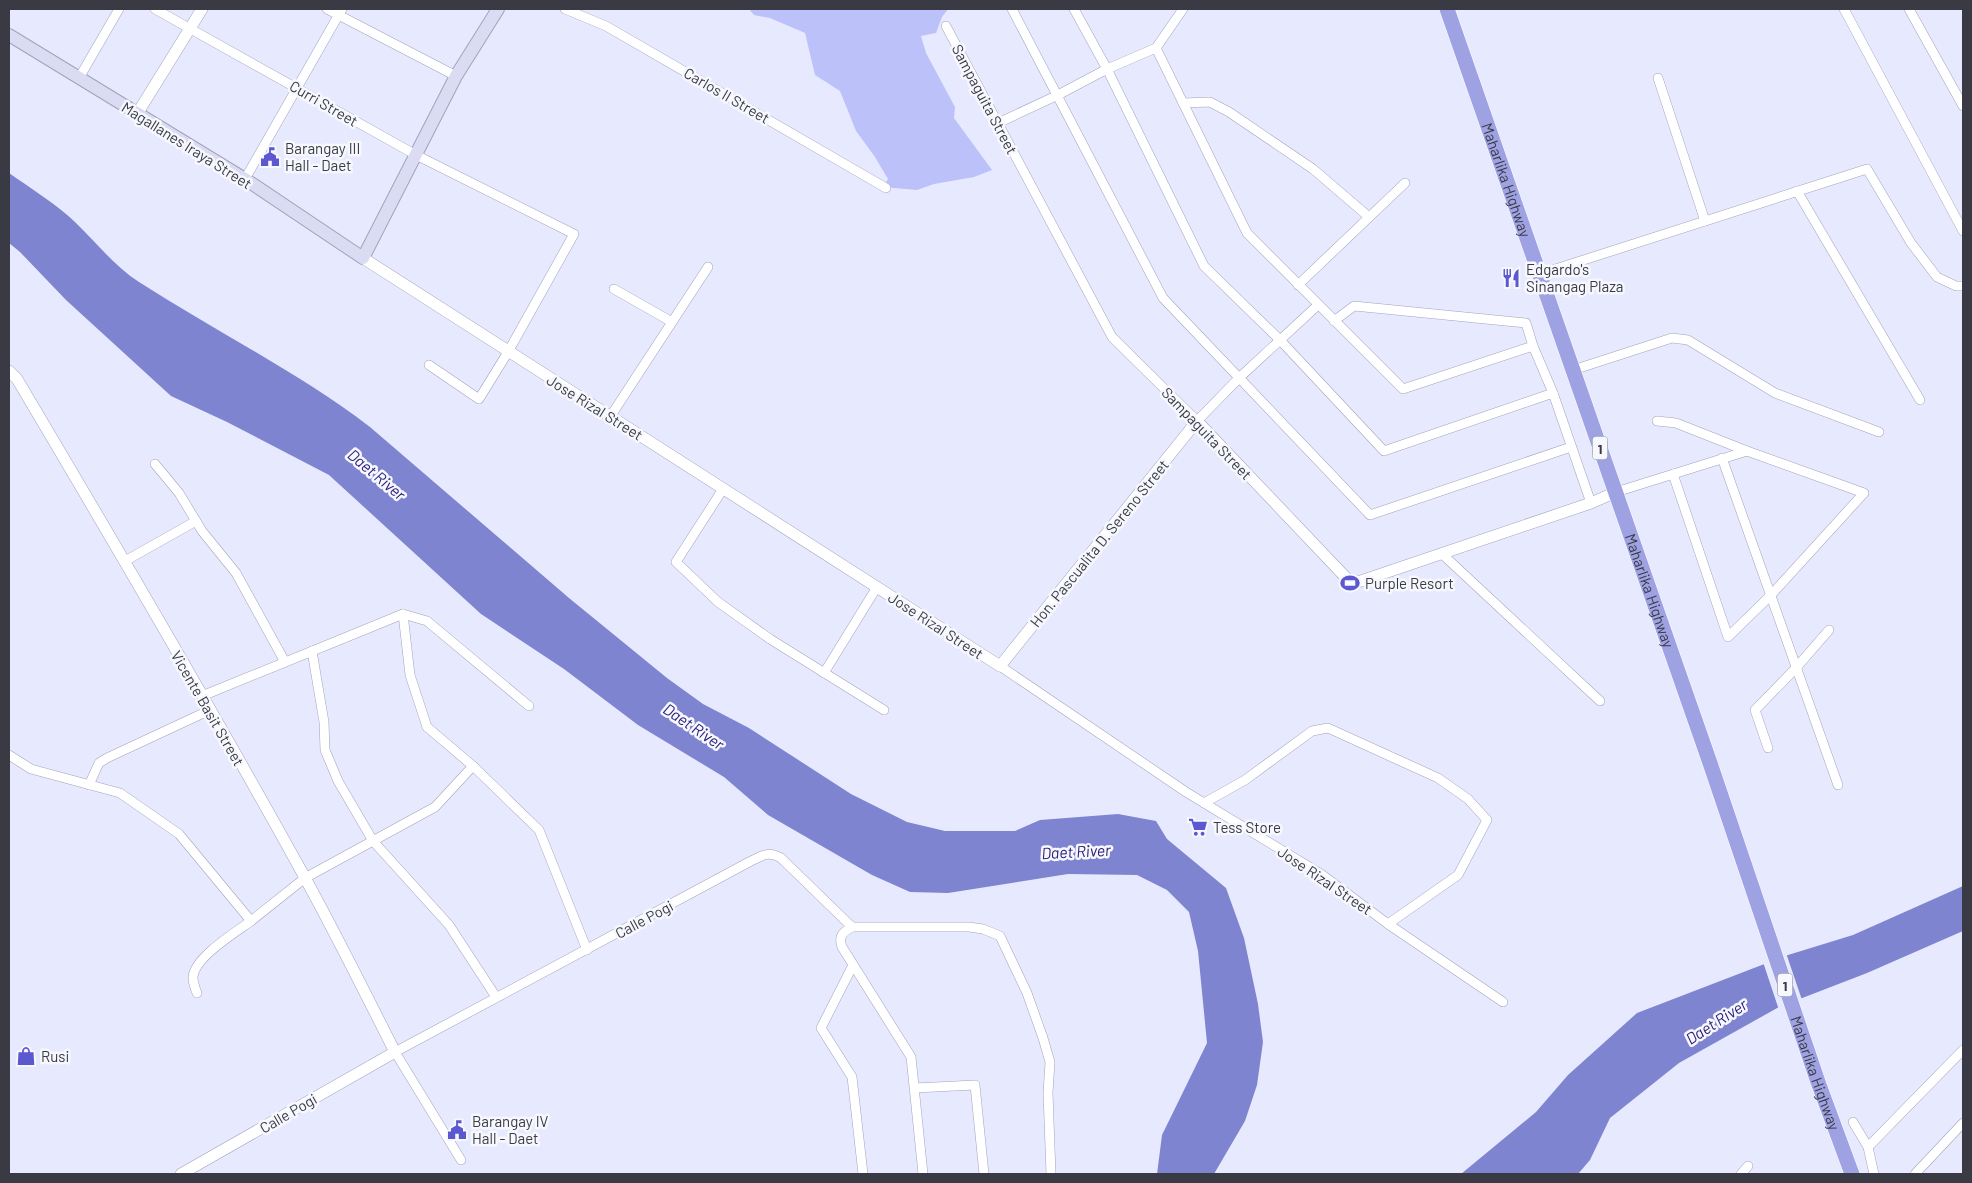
<svg xmlns="http://www.w3.org/2000/svg" width="1972" height="1183" viewBox="0 0 1972 1183" font-family="Barlow,sans-serif">
	<style>
		.green { fill: #bcc1fa }
		.water { fill: #7f84d1 }
		.pier { fill: #e7eafe }
		.lines { fill: none; stroke-linecap: round; stroke-linejoin: round }
		.minor-casing { stroke: #a1a3bb; stroke-width: 10 }
		.tertiary-casing { stroke: #a1a3bb; stroke-width: 12 }
		.secondary-casing { stroke: #a1a3bb; stroke-width: 14 }
		.trunk-casing { stroke: #fff; stroke-width: 16 }
		.minor { stroke: #fff; stroke-width: 9 }
		.tertiary { stroke: #fff; stroke-width: 11 }
		.secondary { stroke: #dbdcf4; stroke-width: 12 }
		.trunk { stroke: #9ea2e3; stroke-width: 15 }
		.labels { text-anchor: middle; dominant-baseline: central; stroke-width: 5; stroke-linejoin: round; paint-order: stroke }
		.shield { fill: #f7f8fd; stroke: #72737c; stroke-width: 1 }
		.shield-label { font-size: 14px; font-weight: bold; fill: #393a44 }
		.street-label { font-size: 15px; fill: #393a44; stroke: #f7f8fd }
		.poi-label { font-size: 15px; fill: #393a44; stroke: #f7f8fd; text-anchor: start }
		.water-label { font-size: 16px; font-style: italic; fill: #2c227c; stroke: #f7f8fd }
	</style>
	<rect width="100%" height="100%" fill="#e7eafe"/>
	<polygon class="green" points="749,9 948,9 942,17 936,33 921,36 926,53 955,107 954,118 992,170 974,177 934,184 917,190 883,187 888,179 875,157 856,131 840,91 815,75 805,33 770,18 754,15"/>
	<g class="water">
		<path d="M9,173c21,15 49,32 67,50 21,20 38,43 63,59 76,49 159,90 231,145l199,171 98,80 36,26 46,24 102,66 56,28 38,9h70l25,-11 78,-6 38,7 11,18 59,49 18,50 14,66 5,38 -6,43 -12,36 -31,53h-57l5,-39 45,-92 -9,-92 -9,-39 -22,-22 -30,-15 -69,-1 -120,19 -38,-1 -38,-17 -104,-60 -44,-38 -86,-52 -74,-56 -83,-55 -152,-139 -102,-53 -56,-26 -105,-96 -46,-48 -11,-9z"/>
		<polygon points="1963,886 1963,931 1867,973 1779,1007 1679,1063 1610,1118 1590,1160 1578,1174 1461,1174 1536,1112 1568,1075 1637,1013 1788,955 1853,935"/>
	</g>
	<polygon class="pier" points="1786,953 1802,1000 1779,1010 1763,962"/>
	<g class="lines">
		<g class="minor-casing">
			<g id="minor">
				<polyline points="155,9 416,155 574,234 508,352 479,399 429,365"/>
				<polyline points="327,9 456,76"/>
				<polyline points="565,9 606,26 886,188"/>
				<polyline points="1012,9 1163,298 1370,515 1571,447"/>
				<polyline points="1074,9 1107,69 1204,266 1280,340 1384,451 1553,393 1591,503"/>
				<polyline points="1844,9 1963,231"/>
				<polyline points="1909,9 1963,106"/>
				<polyline points="946,26 1112,337 1197,421 1240,377 1318,305"/>
				<polyline points="1156,48 1247,233 1403,389 1533,346 1553,393"/>
				<polyline points="79,78 119,9"/>
				<polyline points="1658,78 1705,221"/>
				<polyline points="1183,103 1210,102 1229,112 1313,169 1369,217"/>
				<polyline points="998,123 1058,95 1107,69 1156,48 1183,9"/>
				<polyline points="245,179 342,9"/>
				<polyline points="1797,191 1920,400"/>
				<polyline points="1540,274 1867,169 1911,243 1937,277 1956,286 1963,286"/>
				<polyline points="1298,285 1405,183"/>
				<polyline points="614,289 672,322"/>
				<polyline points="1334,321 1354,306 1526,323 1533,346"/>
				<polyline points="1573,370 1672,338 1688,340 1775,393 1879,432"/>
				<polyline points="610,417 708,267"/>
				<polyline points="1657,421 1676,423 1747,451 1864,493 1771,595 1728,637 1673,474"/>
				<polyline points="1722,458 1838,785"/>
				<polyline points="155,464 179,493 202,531 236,573 285,662"/>
				<polyline points="723,489 676,562 718,602 770,639 884,710"/>
				<polyline points="1616,492 1747,451"/>
				<polyline points="1441,553 1600,701"/>
				<polyline points="125,561 196,521"/>
				<polyline points="403,614 427,621 529,706"/>
				<polyline points="312,651 324,722 325,750 338,781 373,841 449,925 496,997"/>
				<polyline points="1000,666 1186,792 1321,874 1388,924 1503,1002"/>
				<polyline points="824,673 877,587"/>
				<polyline points="202,696 403,614 410,675 427,727 473,766 539,830 587,950"/>
				<polyline points="1768,748 1755,710 1796,668 1829,630"/>
				<polyline points="9,755 31,769 120,793 179,834 251,921 305,878 435,807 473,766"/>
				<polyline points="89,785 99,763 107,758 210,710"/>
				<polyline points="1204,803 1245,780 1312,731 1328,728 1438,778 1468,799 1487,820 1458,875 1388,924"/>
				<polyline points="852,927 969,927 983,929 1000,936 1027,993 1043,1038 1050,1062 1048,1093 1051,1174"/>
				<polyline points="853,965 821,1028 852,1077 863,1174"/>
				<path d="M197,993c-2,-5 -4,-10 -4,-15 0,-20 43,-46 58,-57"/>
				<polyline points="915,1088 975,1085 984,1174"/>
				<polyline points="1853,1122 1868,1147 1874,1174"/>
				<polyline points="1868,1147 1963,1050"/>
				<path d="M461,1160l-66,-108 356,-191c13,-6 17,-10 30,-3l71,69c-9,5 -14,9 -10,20l69,110 12,117"/>
				<polyline points="1741,1174 1748,1166"/>
				<polyline points="1915,1174 1963,1123"/>
			</g>
		</g>
		<g class="tertiary-casing">
			<g id="tertiary">
				<polyline points="137,114 202,9"/>
				<polyline points="363,258 1000,666 1197,421 1352,584 1591,503 1616,492"/>
				<path d="M9,371l8,8c98,165 195,330 287,497 32,58 61,117 91,176l-214,122"/>
			</g>
		</g>
		<g class="secondary-casing">
			<polyline id="secondary" points="9,35 245,179 363,258 456,76 498,9"/>
		</g>
		<g class="trunk-casing">
			<g id="trunk">
				<path id="s1" d="M1447,9l263,754 108,319 34,92"/>
			</g>
		</g>
		<use href="#minor" class="minor"/>
		<use href="#tertiary" class="tertiary"/>
		<use href="#secondary" class="secondary"/>
		<use href="#trunk" class="trunk"/>
	</g>
	<defs>
		<g id="civic-bare" transform="scale(1.5)"><path d="M-.6-6.5H3V-4.5H.6V-3L4-1V1h2V6H-6V1h2V-1L-.6-3ZM-1.2 2.5V6h2.4V2.5Z" fill="#5c58d0" stroke="#f7f8fd" stroke-width="2.5" paint-order="stroke"/></g>
		<g id="restaurant-bare" transform="scale(1.5)"><path d="M-5-6h1v4h1v-4h1v4h1v-4h1v5L-1.5 .5V6h-2V.5L-5-1ZM5-6V6H3V1.5H1.5Q1.5-4 5-6Z" fill="#5c58d0" stroke="#f7f8fd" stroke-width="2.5" paint-order="stroke"/></g>
		<g id="stadium-bare" transform="scale(1.5)"><path d="M0-5a6.5 5 0 1 0 0 10a6.5 5 0 1 0 0-10ZM-3.5-1.8h7v3.6h-7Z" fill="#5c58d0" stroke="#f7f8fd" stroke-width="2.5" paint-order="stroke"/></g>
		<g id="supermarket-bare" transform="scale(1.5)"><path d="M-6-5.5h2.5l.6 2H6L4.5 2H-2.5L-4.4-4H-6ZM-1.5 3.2a1.3 1.3 0 1 0 .1 0ZM3 3.2a1.3 1.3 0 1 0 .1 0Z" fill="#5c58d0" stroke="#f7f8fd" stroke-width="2.5" paint-order="stroke"/></g>
		<g id="shop-bare" transform="scale(1.5)"><path d="M-5-2.5h2.3a2.7 3.5 0 0 1 5.4 0H5L5.5 6h-11ZM-1.5-2.5h3a1.5 2.3 0 0 0-3 0Z" fill="#5c58d0" stroke="#f7f8fd" stroke-width="2.5" paint-order="stroke"/></g>
	</defs>
	<g fill-rule="evenodd">
		<use href="#civic-bare" x="270" y="157"/>
		<use href="#restaurant-bare" x="1511" y="278"/>
		<use href="#stadium-bare" x="1350" y="583"/>
		<use href="#supermarket-bare" x="1198" y="827"/>
		<use href="#shop-bare" x="26" y="1056"/>
		<use href="#civic-bare" x="457" y="1130"/>
	</g>
	<g class="labels">
		<g class="shield">
			<rect x="1592.5" y="436.5" width="15" height="23" rx="4"/>
			<rect x="1777.5" y="973.5" width="15" height="23" rx="4"/>
		</g>
		<g class="shield-label">
			<text x="1600" y="448">1</text>
			<text x="1785" y="985">1</text>
		</g>
		<g class="street-label">
			<text transform="translate(727 95) rotate(30)">Carlos II Street</text>
			<text transform="translate(985 99) rotate(62)">Sampaguita Street</text>
			<text transform="translate(324 103) rotate(30)">Curri Street</text>
			<text transform="translate(187 145) rotate(32)">Magallanes Iraya Street</text>
			<text stroke="none"><textPath href="#s1" startOffset="181">Maharlika Highway</textPath></text>
			<text transform="translate(595 407) rotate(32)">Jose Rizal Street</text>
			<text transform="translate(1207 433) rotate(46)">Sampaguita Street</text>
			<text transform="translate(1099 543) rotate(-51)">Hon. Pascualita D. Sereno Street</text>
			<text stroke="none"><textPath href="#s1" startOffset="616">Maharlika Highway</textPath></text>
			<text transform="translate(936 625) rotate(33)">Jose Rizal Street</text>
			<text transform="translate(208 708) rotate(60)">Vicente Basit Street</text>
			<text transform="translate(1325 880) rotate(34)">Jose Rizal Street</text>
			<text transform="translate(644 919) rotate(-28)">Calle Pogi</text>
			<text stroke="none"><textPath href="#s1" startOffset="1126">Maharlika Highway</textPath></text>
			<text transform="translate(288 1113) rotate(-30)">Calle Pogi</text>
		</g>
		<g class="poi-label">
			<text x="285" y="148">Barangay III<tspan x="285" dy="17">Hall - Daet</tspan></text>
			<text x="1526" y="269">Edgardo's<tspan x="1526" dy="17">Sinangag Plaza</tspan></text>
			<text x="1365" y="583">Purple Resort</text>
			<text x="1213" y="827">Tess Store</text>
			<text x="41" y="1056">Rusi</text>
			<text x="472" y="1121">Barangay IV<tspan x="472" dy="17">Hall - Daet</tspan></text>
		</g>
		<g class="water-label">
			<text transform="translate(377 474) rotate(40)">Daet River</text>
			<text transform="translate(694 726) rotate(34)">Daet River</text>
			<text transform="translate(1076 851) rotate(-3)">Daet River</text>
			<text transform="translate(1716 1021) rotate(-33)">Daet River</text>
		</g>
	</g>
	<rect width="1972" height="1183" fill="none" stroke="#393a44" stroke-width="20"/>
</svg>
